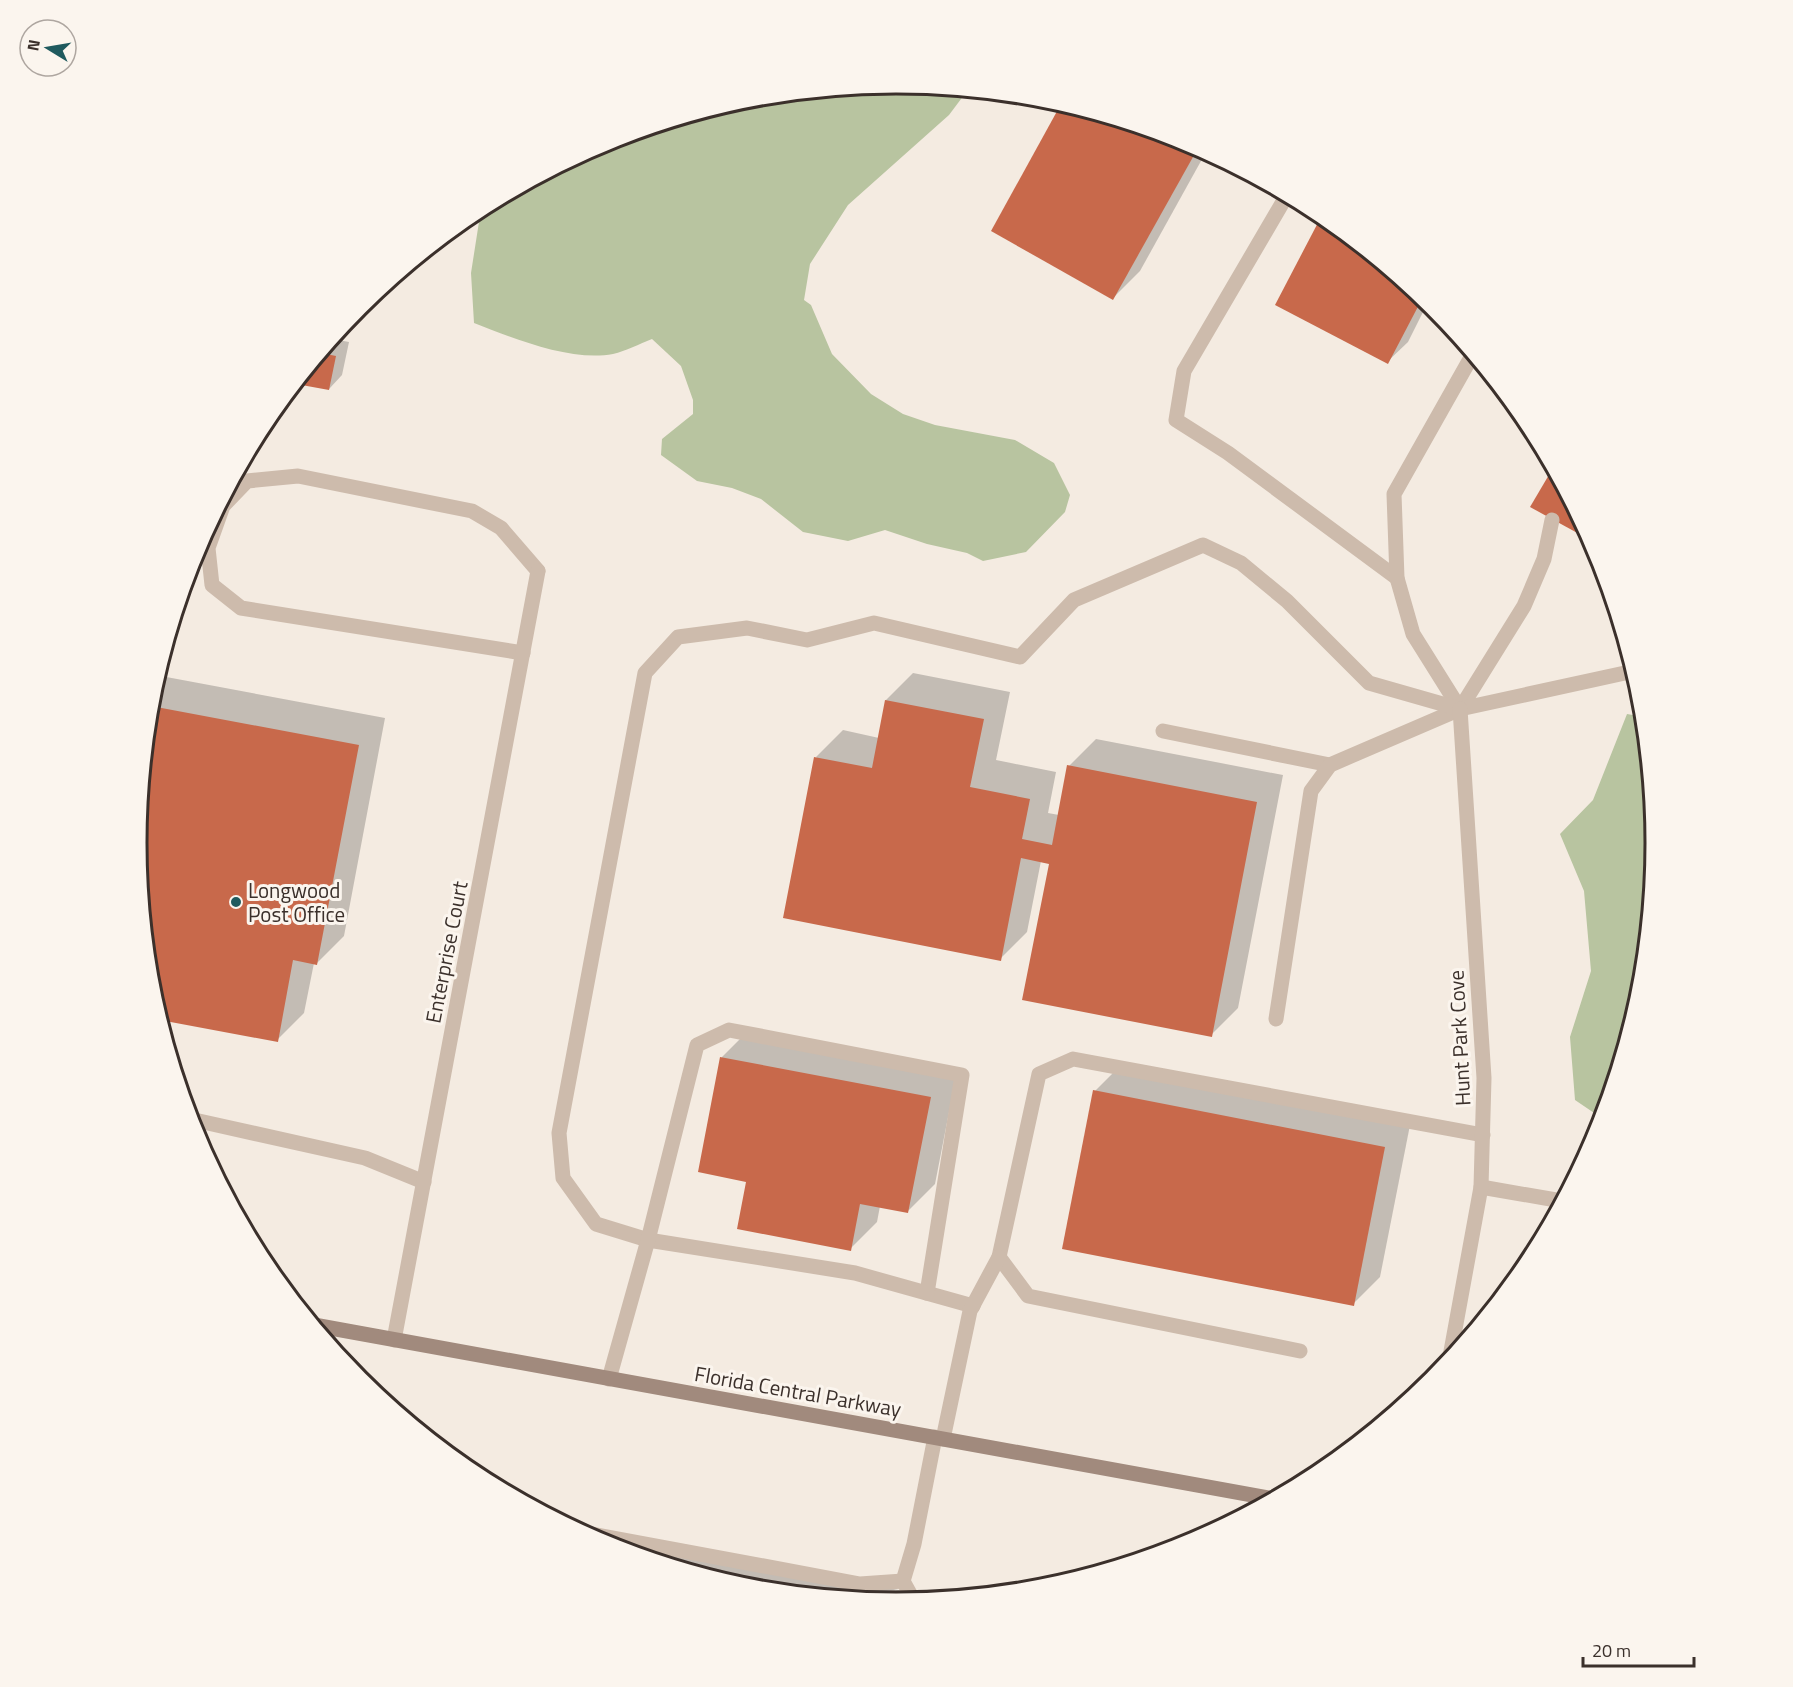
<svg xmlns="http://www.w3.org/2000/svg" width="1793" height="1687" viewBox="0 0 1793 1687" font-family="'Titillium Web',sans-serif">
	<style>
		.green { fill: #b8c4a0 }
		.shadow { fill: #0003 }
		.building { fill: #c8694b }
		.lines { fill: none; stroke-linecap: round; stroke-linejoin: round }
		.lane { stroke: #cdbbac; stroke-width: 15 }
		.street { stroke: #cdbbac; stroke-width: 15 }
		.secondary { stroke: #a18a7d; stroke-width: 15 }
		.poi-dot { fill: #1f5a5e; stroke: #fbf5ee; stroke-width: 2 }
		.labels { text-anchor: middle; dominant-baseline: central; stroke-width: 6; stroke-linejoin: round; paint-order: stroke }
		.poi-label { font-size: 21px; fill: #3b302b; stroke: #fbf5ee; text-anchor: start }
		.street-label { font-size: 21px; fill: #3b302b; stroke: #fbf5ee }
		.rim { fill: none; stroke: #3b302b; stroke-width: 3 }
	</style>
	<rect width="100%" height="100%" fill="#f4ebe1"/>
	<g class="green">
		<path d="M897,84l70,7 -18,24 -101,90 -38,59 -6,36 7,5 21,49 39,40 32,20 32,11 80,15 39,23 16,32 -5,17 -39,40 -43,9 -16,-8 -40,-9 -42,-14 -37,11 -45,-9 -42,-33 -29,-11 -35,-7 -36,-26 1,-16 31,-25v-14l-12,-34 -29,-27c-13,5 -26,12 -39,15 -42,8 -100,-16 -139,-31l-3,-50 10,-64 125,-67 143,-43z"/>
		<polygon points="1627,714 1644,717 1656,844 1641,992 1603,1119 1575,1100 1570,1037 1591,971 1584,891 1560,834 1593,800"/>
	</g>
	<g class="shadow">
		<polygon points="1063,104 1187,142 1206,152 1140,271 1113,298 993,231"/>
		<polygon points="1323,216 1428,302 1408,342 1387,362 1277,305"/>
		<polygon points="333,339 349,342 342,375 329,389 297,383"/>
		<polygon points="913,673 1010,692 996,760 1056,772 1048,813 1059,815 1069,766 1096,739 1283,775 1238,1008 1211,1035 1051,863 1041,861 1027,932 1000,959 816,757 843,730 879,738 886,700"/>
		<polygon points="161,676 385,718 344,936 317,963 314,963 304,1013 277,1040 160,1018 152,991 137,843 152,695 156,681"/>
		<polygon points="749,1030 957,1071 935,1184 908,1211 880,1206 877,1222 850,1249 748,1180 700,1171 722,1057"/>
		<polygon points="1122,1064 1411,1120 1380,1277 1353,1304 1095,1091"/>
		<polygon points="574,1528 914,1593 913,1601 896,1603 748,1588 606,1545"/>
	</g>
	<g class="building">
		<polygon points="1061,104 1187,142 1198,148 1113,300 991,231"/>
		<polygon points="1322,215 1423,297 1388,364 1275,305"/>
		<polygon points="321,353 336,356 329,390 296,384"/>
		<polygon points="1553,468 1592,541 1530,507"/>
		<polygon points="885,700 984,719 970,787 1030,799 1022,839 1052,845 1067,765 1257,802 1212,1037 1022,1000 1049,864 1021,858 1001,961 783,918 814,757 872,768"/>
		<polygon points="151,706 359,745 317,965 293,960 278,1042 160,1020 152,991 137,843"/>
		<polygon points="720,1057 931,1097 908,1213 860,1204 851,1251 737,1229 746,1182 698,1172"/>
		<polygon points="1093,1090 1385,1147 1354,1306 1062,1249"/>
	</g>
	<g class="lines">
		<g class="lane">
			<polyline points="1287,195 1184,371 1176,420 1228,453 1397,578"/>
			<polyline points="523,653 241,608 212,585 208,548 223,506 247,481 298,476 472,511 501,528 538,571"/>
			<polyline points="1460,709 1413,634 1397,578 1394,494 1473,354"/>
			<polyline points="1460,709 1524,606 1544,559 1552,520"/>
			<polyline points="1163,731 1330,765"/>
			<polyline points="1276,1019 1311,791 1330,765 1460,709 1634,671"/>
			<polyline points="190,1119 365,1158 424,1182"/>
			<polyline points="1481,1187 1562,1201"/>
			<polyline points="973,1306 855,1273 648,1240 596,1224 563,1178 559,1133 645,673 678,637 747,628 807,640 874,623 1020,657 1074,600 1203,545 1241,563 1287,601 1369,683 1460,709"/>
			<polyline points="1300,1351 1028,1296 999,1257 1039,1074 1073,1059 1483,1135"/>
			<polyline points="609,1379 648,1240 697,1045 729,1030 962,1075 927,1293"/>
			<polyline points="943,1439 970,1311 999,1257"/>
			<polyline points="581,1532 860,1584 903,1581"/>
			<polyline points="914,1601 903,1581 914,1544 935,1437"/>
		</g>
		<g class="street">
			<polyline points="394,1340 538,571"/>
			<polyline points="1449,1362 1481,1187 1484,1078 1460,709"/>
		</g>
		<polyline class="secondary" points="314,1325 1274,1499"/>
	</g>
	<circle class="poi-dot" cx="236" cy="902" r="6"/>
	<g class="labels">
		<g class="poi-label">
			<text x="248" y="890">Longwood<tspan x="248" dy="24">Post Office</tspan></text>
		</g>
		<g class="street-label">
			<text transform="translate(446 952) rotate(-79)">Enterprise Court</text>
			<text transform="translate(1459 1038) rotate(-93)">Hunt Park Cove</text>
			<text transform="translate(798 1391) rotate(10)">Florida Central Parkway</text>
		</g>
	</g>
	<path d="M0 0H1793V1687H0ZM147 843a749 749 0 1 1 1498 0a749 749 0 1 1-1498 0Z" fill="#fbf5ee" fill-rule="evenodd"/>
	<path class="rim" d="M147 843a749 749 0 1 1 1498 0a749 749 0 1 1-1498 0Z"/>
	<g transform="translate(48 48) rotate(281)"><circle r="28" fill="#fbf5ee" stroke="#aea6a0" stroke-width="1.5"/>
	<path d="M0-4.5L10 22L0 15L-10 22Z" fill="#1f5a5e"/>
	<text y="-9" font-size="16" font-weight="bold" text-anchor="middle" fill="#3b302b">N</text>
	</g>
	<path d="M1583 1657v9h111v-9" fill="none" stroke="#3b302b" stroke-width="3"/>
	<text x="1592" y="1657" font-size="18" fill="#3b302b" stroke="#fbf5ee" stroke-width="4.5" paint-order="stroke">20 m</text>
</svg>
